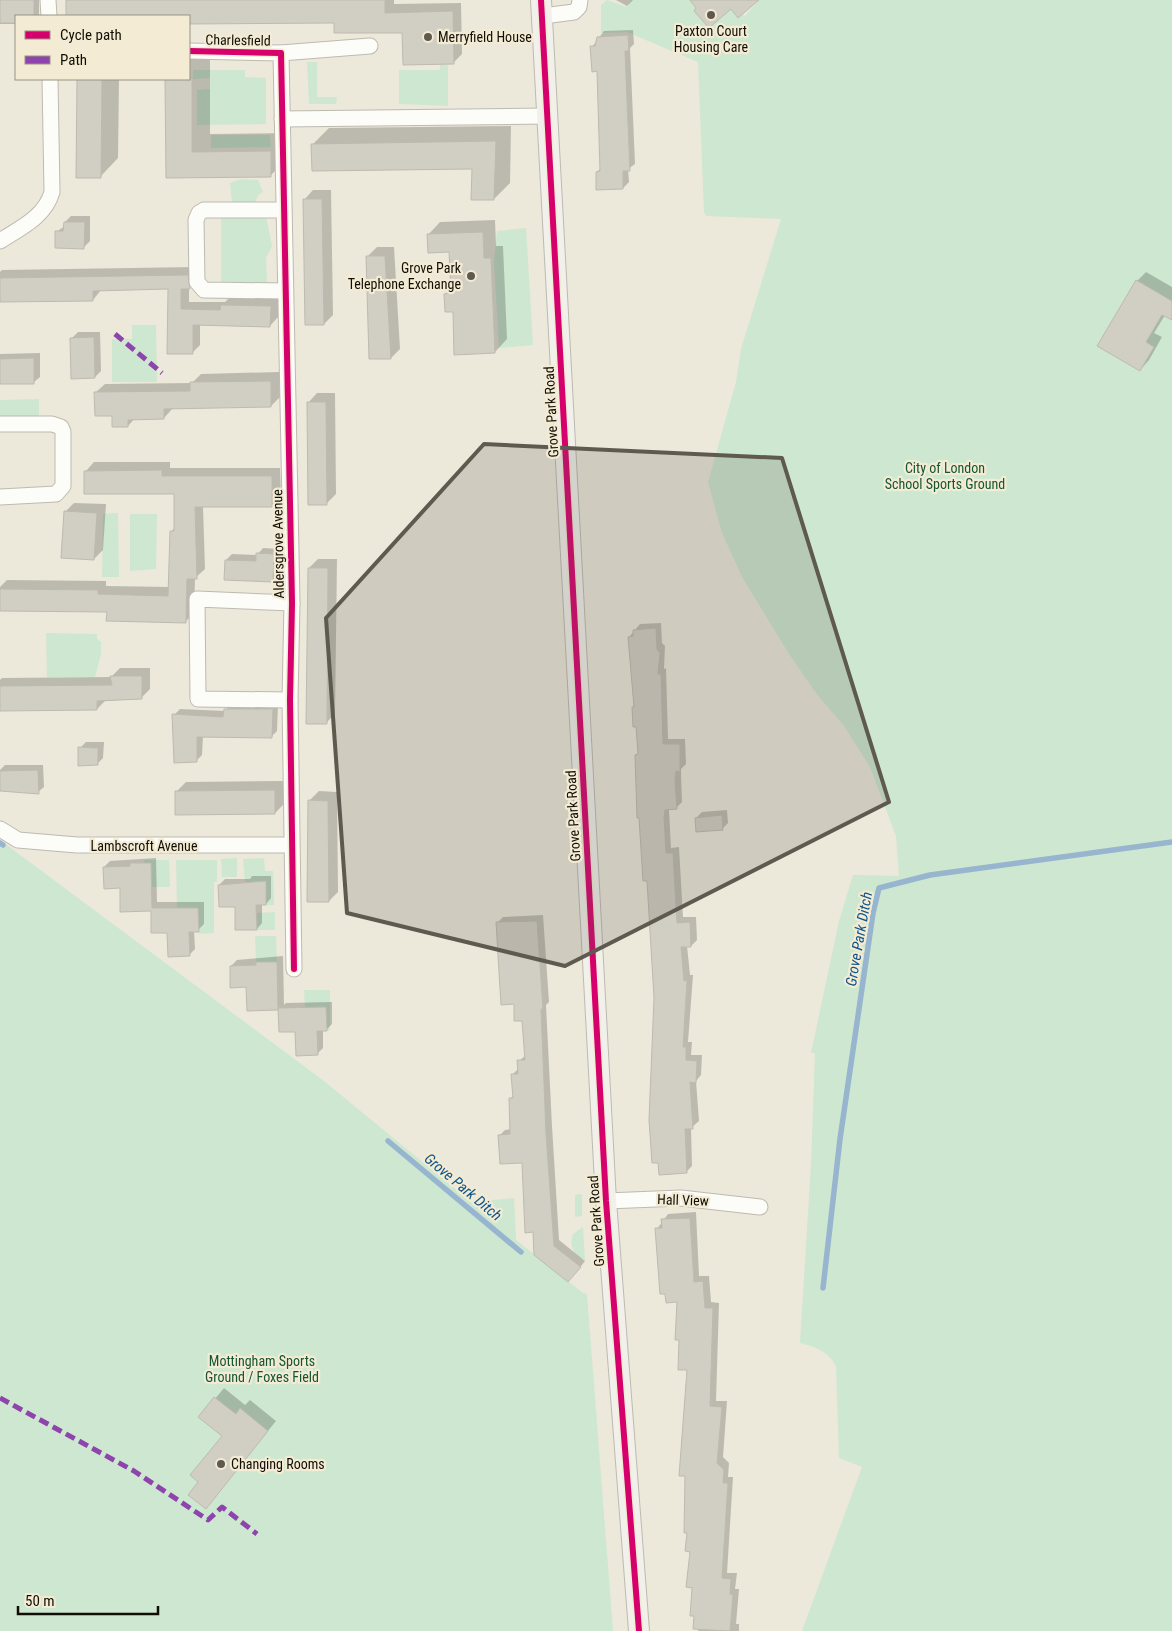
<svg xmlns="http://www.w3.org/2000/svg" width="1172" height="1631" viewBox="0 0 1172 1631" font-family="'Roboto Condensed',sans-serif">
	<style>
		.green { fill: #cee7d0 }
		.shadow { fill: #0003 }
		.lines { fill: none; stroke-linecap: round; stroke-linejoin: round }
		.stream { stroke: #97b5cf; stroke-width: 5.5 }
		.building { fill: #d1cec3; stroke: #bebab0 }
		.street-casing { stroke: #bebab0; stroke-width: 17 }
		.secondary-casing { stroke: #bebab0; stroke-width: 22 }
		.street { stroke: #fcfcf9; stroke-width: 15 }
		.secondary { stroke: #f1f0eb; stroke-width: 20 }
		.quiet { stroke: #8e44ad; stroke-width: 5; stroke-dasharray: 10 5; stroke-linecap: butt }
		.cycleway-casing { stroke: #f3ebd3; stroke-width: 9 }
		.cycleway { stroke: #d6006c; stroke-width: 6 }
		.marked { fill: #5e5a50; fill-opacity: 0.2; stroke: #5e5a50; stroke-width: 4; stroke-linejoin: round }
		.poi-dot { fill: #5e5a50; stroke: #f3ebd3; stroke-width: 2 }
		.labels { text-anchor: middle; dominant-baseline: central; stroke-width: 4.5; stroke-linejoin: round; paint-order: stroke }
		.poi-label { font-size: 14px; fill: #110e06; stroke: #f3ebd3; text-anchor: start }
		.street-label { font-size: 14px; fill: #110e06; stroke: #f3ebd3 }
		.park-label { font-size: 14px; fill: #125734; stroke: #f3ebd3 }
		.water-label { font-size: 15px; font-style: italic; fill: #0e558b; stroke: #f3ebd3 }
	</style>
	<rect width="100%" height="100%" fill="#ece8da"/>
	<g class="green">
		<path d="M607,0l20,7 4,-7h61l4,8 -2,3 15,17 22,-19 7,9 4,-4 3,2 14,-16h413v1631h-370l60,-164 -23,-9 -3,-92c-8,-15 -21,-19 -36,-23l11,-178 4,-112h-4l28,-132 14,-46 46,1 -3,-40 -26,-69 -26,-41 -28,-33 -27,-39 -47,-77 -20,-44 -14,-51 28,-100 5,-33 40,-130 -75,-3 -2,-4 -6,-150 -71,-30 -26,1v-28z"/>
		<polygon points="307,62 317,62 317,97 337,97 336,104 309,104"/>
		<polygon points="440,65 448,65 448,106 399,104 399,70 440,70"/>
		<polygon points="193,70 245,70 245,77 266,78 266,124 197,125 197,90 210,89 210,78 193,79"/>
		<polygon points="211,135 270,135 271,147 211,148"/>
		<polygon points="241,179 258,180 263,192 258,195 255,204 237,205 232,202 230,183"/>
		<polygon points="221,216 266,216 272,246 266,258 267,284 221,284"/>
		<polygon points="526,228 533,345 499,348 494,262 497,231"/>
		<polygon points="132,325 156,325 157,382 112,382 112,339 132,339"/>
		<polygon points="39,399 39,417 0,417 0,400"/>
		<polygon points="118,513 119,577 102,577 103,514"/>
		<polygon points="130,514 157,514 156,569 130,571"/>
		<polygon points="46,633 97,634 97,639 101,642 101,654 95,677 47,677"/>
		<polygon points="0,840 324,1081 482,1211 487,1207 483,1201 514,1198 516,1240 583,1293 587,1294 613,1631 0,1631"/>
		<polygon points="237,858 237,877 222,877 221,859"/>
		<polygon points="264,858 265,871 273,871 274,905 266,905 266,881 245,882 243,859"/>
		<polygon points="144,860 169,860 170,887 151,887 151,863 144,863"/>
		<polygon points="176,860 217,860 217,882 214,882 214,933 199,934 198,908 177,908"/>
		<polygon points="275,912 275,930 257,930 257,913"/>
		<polygon points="255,936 276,936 277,962 256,962"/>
		<polygon points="304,990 330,990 330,1030 327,1031 326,1007 305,1007"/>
		<polygon points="582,1194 582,1216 575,1217 575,1195"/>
		<path d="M583,1227l2,33c-12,-5 -16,-14 -12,-26z"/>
	</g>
	<g class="shadow">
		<polygon points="0,0 39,0 39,16 16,16 16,24 0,24"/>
		<polygon points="68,0 394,0 394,4 461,3 462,54 453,63 403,31 336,22 189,23 189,16 68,16"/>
		<polygon points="616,0 633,0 627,6"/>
		<polygon points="633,30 634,44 630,48 635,164 628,169 629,182 623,188 597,172 602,167 598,70 592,47 604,31"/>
		<polygon points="210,51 210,134 288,133 288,158 270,176 168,177 167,79 189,79 189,52"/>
		<polygon points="78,79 119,79 118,158 100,177 77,176"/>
		<polygon points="511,126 510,183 494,199 473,167 313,144 329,128"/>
		<polygon points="313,190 331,190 333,315 324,324 304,200"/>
		<polygon points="71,216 90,216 90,241 84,247 56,232 65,226 65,222"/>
		<polygon points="495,220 496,246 503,246 507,339 495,352 454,311 445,294 452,287 451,251 428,235 440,222"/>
		<polygon points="377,247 394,247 400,349 391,358 367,257"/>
		<polygon points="195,267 198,279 189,287 189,302 225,302 230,297 278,298 278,317 270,326 200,324 200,345 192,353 169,288 101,290 93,300 0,301 0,272 2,270"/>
		<polygon points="1146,272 1172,287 1172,313 1165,315 1154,333 1162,337 1149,360 1140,370 1137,281"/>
		<polygon points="78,332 100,332 101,371 95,377 72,338"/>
		<polygon points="40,353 40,377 34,382 0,383 0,354"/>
		<polygon points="279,372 280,397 271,406 173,408 164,418 135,418 128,426 113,415 95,393 105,384 192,383 201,374"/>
		<polygon points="317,393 335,393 336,494 327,503 308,403"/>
		<polygon points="94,462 170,462 170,468 280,468 281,497 272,505 203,506 205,569 195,578 194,613 185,622 108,611 0,610 0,587 7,580 106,581 106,586 169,587 171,532 175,527 175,492 86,471"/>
		<polygon points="74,503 106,504 103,550 94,559 65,512"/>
		<polygon points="263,548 279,549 278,575 272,581 226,560 232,554 257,555"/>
		<polygon points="318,559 337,559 335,714 326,723 309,568"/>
		<polygon points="661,623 662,643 665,646 664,669 666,668 668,739 685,739 686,764 681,769 681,775 682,802 676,808 669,810 671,848 679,847 683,917 696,917 697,940 691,946 687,946 690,975 693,975 688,1042 692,1042 691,1055 702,1055 701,1075 696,1081 699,1121 691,1128 692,1166 686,1172 660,1162 654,1162 650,1102 656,998 648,880 636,756 639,753 637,726 633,707 635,705 629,637 640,624"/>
		<polygon points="120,668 150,668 150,689 141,698 105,701 97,709 0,710 0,680 2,678 111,677"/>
		<polygon points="231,703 278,704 277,731 271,737 203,736 202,755 196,761 174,715 180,709 225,711"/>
		<polygon points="86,742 104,742 103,758 97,764 80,748"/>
		<polygon points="5,765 43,765 44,787 38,792 0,790 0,770"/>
		<polygon points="284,781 284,804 275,813 177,791 186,782"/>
		<polygon points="319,791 337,792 338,892 329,901 310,800"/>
		<polygon points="727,810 728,823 722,829 696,818 702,812"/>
		<polygon points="156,858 157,902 204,902 204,924 198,930 194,930 195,949 189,955 152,910 121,887 104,867 110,861"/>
		<polygon points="252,876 271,876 271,898 266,904 262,904 262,923 257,929 219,885 225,879 250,879"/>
		<polygon points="543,915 549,1002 546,1005 552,1126 559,1240 585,1261 574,1275 534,1231 523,1162 500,1135 505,1130 511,1129 510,1099 514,1095 512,1075 519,1068 519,1061 526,1055 524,1020 515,1003 497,923 503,917"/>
		<polygon points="283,956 284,1005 286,1003 332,1002 332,1024 326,1030 323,1030 323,1048 317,1054 297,1031 280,1031 280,1007 278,1009 248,986 231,966 237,960"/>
		<polygon points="696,1212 699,1276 709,1276 711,1302 719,1303 716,1401 727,1401 723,1457 729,1463 728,1477 733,1477 727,1573 737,1573 735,1589 739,1589 736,1624 739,1624 739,1631 698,1631 688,1532 689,1369 680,1339 679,1301 657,1229 668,1214"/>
		<polygon points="224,1388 245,1405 250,1400 276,1421 206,1507 200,1482 223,1436 200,1417"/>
	</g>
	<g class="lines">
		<g class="stream">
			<polyline points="0,843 3,845"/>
			<polyline points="388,1141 521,1252"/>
			<polyline points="823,1288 840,1139 873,913 879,888 930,875 1172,842"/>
		</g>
	</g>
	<g class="building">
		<polygon points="0,0 34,0 34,16 16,16 16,23 0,23"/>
		<polygon points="66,0 385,0 385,13 453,11 454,64 403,65 402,33 334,33 334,23 189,24 189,16 66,16"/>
		<polygon points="690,0 759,0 738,18 731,9 709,28 694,11 696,8"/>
		<polygon points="628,35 629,51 625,51 630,171 623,171 623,189 596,190 596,172 600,171 597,71 592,72 590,46 595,46 597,37"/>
		<polygon points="77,79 102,79 101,178 76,178"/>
		<polygon points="165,79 192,79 192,152 271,151 271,177 166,178"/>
		<polygon points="496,141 494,200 471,200 472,169 312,171 311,144"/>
		<polygon points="303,199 322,199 324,325 305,325"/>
		<polygon points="64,222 85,222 84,249 55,248 55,231 63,231"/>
		<polygon points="483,232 484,258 491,258 495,353 454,355 453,312 445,312 444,294 451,293 449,252 428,253 427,234"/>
		<polygon points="366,256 385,256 391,359 369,359"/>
		<polygon points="188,275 190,289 181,289 181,309 220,310 221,305 271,306 270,327 193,325 193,354 167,354 168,289 93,291 93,301 0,302 0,278"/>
		<polygon points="1136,280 1172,301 1172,320 1162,315 1146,342 1154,347 1140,371 1097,346"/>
		<polygon points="94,337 95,378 71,379 70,338"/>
		<polygon points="34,358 34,384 0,384 0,359"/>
		<polygon points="271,381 271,407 164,409 164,419 128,420 128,427 112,427 112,416 95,416 94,392 190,391 190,382"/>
		<polygon points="307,402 326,402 327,505 308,505"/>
		<polygon points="162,470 162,476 272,476 272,507 195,507 197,579 187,579 186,623 106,621 107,612 0,611 0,589 98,590 98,594 168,596 170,531 174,531 174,494 84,494 84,471"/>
		<polygon points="64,511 97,513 94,560 61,558"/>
		<polygon points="256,553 274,554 273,582 224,580 225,560 256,561"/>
		<polygon points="308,568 328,568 327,724 306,724"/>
		<polygon points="656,628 657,650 660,652 658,674 661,674 663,744 680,744 680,772 676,771 675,781 677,809 665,810 664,817 666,853 673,853 677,923 690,922 691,947 681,947 684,981 687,980 683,1047 686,1047 686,1060 697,1061 696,1083 690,1082 693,1129 685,1129 687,1173 659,1175 658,1163 652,1163 649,1120 654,998 647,881 643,881 639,818 637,818 635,755 638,754 636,727 633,727 632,707 634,707 628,637 633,636 633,630"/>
		<polygon points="110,676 142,676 142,699 97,701 97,710 0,711 0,686 112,685"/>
		<polygon points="224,709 273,709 272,738 197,737 197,762 174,763 172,714 223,717"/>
		<polygon points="78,747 98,748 98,765 78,766"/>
		<polygon points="38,770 39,794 0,791 0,771"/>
		<polygon points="275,790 275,814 175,815 175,791"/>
		<polygon points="308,800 328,801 329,902 307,902"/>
		<polygon points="722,815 723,830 696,832 695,818"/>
		<polygon points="130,863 151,863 152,908 198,908 199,932 189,932 190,956 168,957 167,933 151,933 151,911 120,912 120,888 104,889 103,867 130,866"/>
		<polygon points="266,881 266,905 256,905 257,930 235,930 235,907 219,907 218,885"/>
		<polygon points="537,921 543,1009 541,1009 546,1133 554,1246 581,1267 568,1282 534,1255 533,1232 525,1233 522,1163 500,1164 498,1135 510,1134 509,1098 513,1098 511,1074 518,1074 517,1060 525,1060 522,1021 514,1021 514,1004 501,1005 496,922"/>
		<polygon points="256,962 277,962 278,1010 247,1011 246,987 230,988 230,966 256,965"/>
		<polygon points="326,1007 327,1031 317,1031 318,1055 296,1056 295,1032 279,1032 278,1008"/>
		<polygon points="690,1218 694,1282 703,1281 705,1308 713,1308 710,1406 722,1407 717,1463 724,1470 723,1483 728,1483 722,1578 731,1579 730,1594 733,1595 730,1631 693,1629 694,1616 690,1616 692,1588 686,1587 690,1552 685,1551 687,1533 684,1533 685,1476 679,1476 687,1370 678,1370 679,1340 675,1340 677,1302 666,1303 665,1294 660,1294 655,1228 662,1228 661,1219"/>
		<polygon points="214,1397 236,1414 240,1408 268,1431 206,1509 188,1495 198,1482 190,1475 222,1436 198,1417"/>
	</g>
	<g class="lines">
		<g class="street-casing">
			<g id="street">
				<polyline points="48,0 49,16"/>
				<polyline points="543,16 574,12 579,7 580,0"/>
				<polyline points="189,51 281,53 292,603 290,700 294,969"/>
				<polyline points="281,53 370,46"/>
				<polyline points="282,119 546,116"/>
				<polyline points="283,210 204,210 199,213 196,220 197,282 204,290 285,291"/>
				<path d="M0,241c20,-13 45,-24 52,-49l-2,-113"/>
				<polyline points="0,424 52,424 61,427 63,432 63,486 56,494 0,497"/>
				<polyline points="290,700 198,699 197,599 292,603"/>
				<polyline points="0,829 18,840 77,845 291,845"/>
				<polyline points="606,1201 681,1198 760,1207"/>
			</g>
		</g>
		<g class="secondary-casing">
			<polyline id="secondary" points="541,0 606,1201 639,1631"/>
		</g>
		<use href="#street" class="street"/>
		<use href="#secondary" class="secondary"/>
		<g class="quiet">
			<polyline points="115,334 162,373"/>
			<polyline points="0,1398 134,1471 208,1520 222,1507 257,1534"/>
		</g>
		<g class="cycleway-casing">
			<g id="cycleway">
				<polyline points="541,0 606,1201 639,1631"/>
				<polyline points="189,51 281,53 292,603 290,700 294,969"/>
			</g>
		</g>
		<use href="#cycleway" class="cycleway"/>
	</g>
	<path class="marked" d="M484,444l298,14 107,344 -324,164 -218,-53 -21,-295z"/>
	<g class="poi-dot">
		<circle cx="711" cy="15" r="5"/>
		<circle cx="428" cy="37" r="5"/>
		<circle cx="471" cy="276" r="5"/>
		<circle cx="221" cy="1464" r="5"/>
	</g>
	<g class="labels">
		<g class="poi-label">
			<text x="711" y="31" text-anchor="middle">Paxton Court<tspan x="711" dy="16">Housing Care</tspan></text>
			<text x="438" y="37">Merryfield House</text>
			<text x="461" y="268" text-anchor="end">Grove Park<tspan x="461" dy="16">Telephone Exchange</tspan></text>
			<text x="231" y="1464">Changing Rooms</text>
		</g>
		<g class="street-label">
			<text transform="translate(238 40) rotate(1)">Charlesfield</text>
			<text transform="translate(551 412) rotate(-93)">Grove Park Road</text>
			<text transform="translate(278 544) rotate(-91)">Aldersgrove Avenue</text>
			<text transform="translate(573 816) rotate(-93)">Grove Park Road</text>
			<text x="144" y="846">Lambscroft Avenue</text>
			<text transform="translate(683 1200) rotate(2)">Hall View</text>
			<text transform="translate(596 1221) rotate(-94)">Grove Park Road</text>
		</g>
		<g class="park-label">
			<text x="945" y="468">City of London<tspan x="945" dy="16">School Sports Ground</tspan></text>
			<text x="262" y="1361">Mottingham Sports<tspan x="262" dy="16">Ground / Foxes Field</tspan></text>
		</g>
		<g class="water-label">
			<text transform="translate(859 939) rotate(-80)">Grove Park Ditch</text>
			<text transform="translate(463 1187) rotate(40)">Grove Park Ditch</text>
		</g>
	</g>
	<rect x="15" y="15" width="175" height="65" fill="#f3ebd3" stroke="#999381"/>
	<rect x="25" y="31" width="25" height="8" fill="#d6006c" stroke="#999381"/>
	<text x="60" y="40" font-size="15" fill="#110e06">Cycle path</text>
	<rect x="25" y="56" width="25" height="8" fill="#8e44ad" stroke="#999381"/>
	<text x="60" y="65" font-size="15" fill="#110e06">Path</text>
	<path d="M18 1606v8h140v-8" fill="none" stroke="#110e06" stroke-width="2.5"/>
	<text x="25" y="1606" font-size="15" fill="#110e06" stroke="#f3ebd3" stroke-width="4" paint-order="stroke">50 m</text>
</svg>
